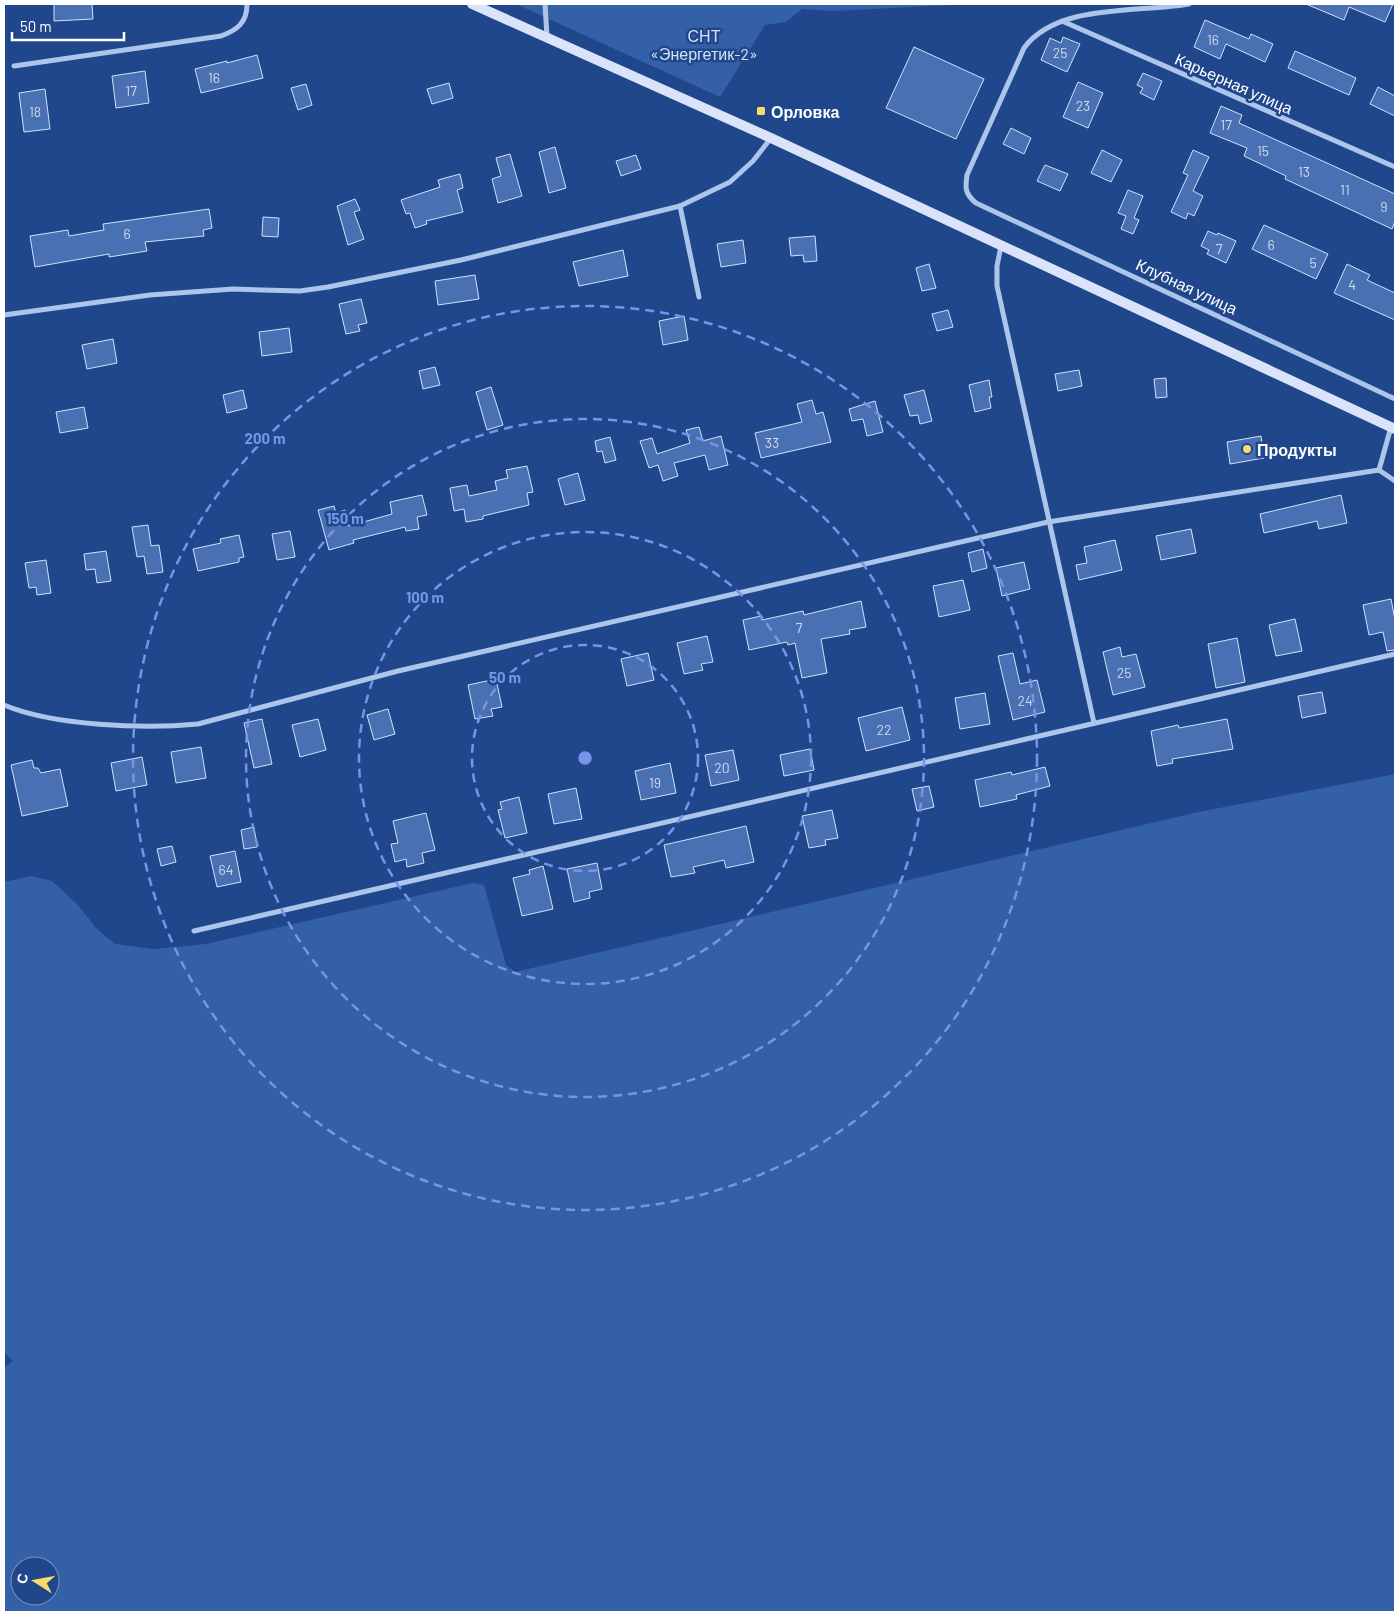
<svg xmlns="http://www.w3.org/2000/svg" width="1399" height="1616" viewBox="0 0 1399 1616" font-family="Barlow,sans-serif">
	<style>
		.green { fill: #3460a8; fill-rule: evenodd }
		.building { fill: #4970b2; stroke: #d2e1f8 }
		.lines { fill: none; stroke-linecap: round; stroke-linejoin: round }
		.minor { stroke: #adc5eb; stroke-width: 5 }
		.secondary { stroke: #d9e4f9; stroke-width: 10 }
		.ring { fill: none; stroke: #7795e8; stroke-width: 2.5; stroke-dasharray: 9 6 }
		.poi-dot { fill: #f8da6e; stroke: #20478b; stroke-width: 2 }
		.labels { text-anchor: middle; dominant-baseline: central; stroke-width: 5; stroke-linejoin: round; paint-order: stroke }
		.number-label { font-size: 14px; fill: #d2dbec }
		.park-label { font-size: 16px; fill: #d2e1f8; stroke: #20478b }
		.street-label { font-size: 16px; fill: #fff; stroke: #20478b }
		.poi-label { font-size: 16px; font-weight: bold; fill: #fff; stroke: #20478b; text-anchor: start }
		.centre { fill: #7795e8; stroke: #20478b; stroke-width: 2.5 }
		.ring-label { font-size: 15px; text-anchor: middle; font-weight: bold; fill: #7795e8; stroke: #20478b; stroke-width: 5; stroke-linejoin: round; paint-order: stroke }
	</style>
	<rect width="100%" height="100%" fill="#20478b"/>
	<g class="green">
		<polygon points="516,4 971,4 833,11 802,9 786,22 765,25 720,97"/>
		<path d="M1395,774v838h-1391v-244l9,-7 -9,-9v-470l27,-6 21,5 26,24 18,23 19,16 39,5 52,-5 267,-61 11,2 22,80 9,7 679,-159zM20,1566h30v30h-30z"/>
	</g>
	<g class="building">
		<polygon points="54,4 92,4 93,19 54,21"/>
		<polygon points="1306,4 1393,4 1385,22 1349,7 1344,20"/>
		<polygon points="1205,20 1249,39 1251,34 1273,44 1265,62 1226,44 1220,59 1194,47"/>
		<polygon points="1063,37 1080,44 1067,72 1041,60 1050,38 1061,43"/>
		<polygon points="914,47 984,79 956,139 886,108"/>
		<polygon points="1295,51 1356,78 1349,95 1288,68"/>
		<polygon points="257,55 263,78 201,93 195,69 227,61 227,63"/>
		<polygon points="145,71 149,103 116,108 112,76"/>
		<polygon points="1143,73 1162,81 1154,100 1140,93 1143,88 1137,85"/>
		<polygon points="1078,82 1103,93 1088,128 1063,117"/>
		<polygon points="449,83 453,98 432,104 427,89"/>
		<polygon points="306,84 312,105 298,110 291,88"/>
		<polygon points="1378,87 1395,96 1395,116 1370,104"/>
		<polygon points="45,89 50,129 24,132 19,93"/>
		<polygon points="1221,106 1242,115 1239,123 1395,194 1395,221 1392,229 1285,179 1286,176 1244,156 1247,148 1210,133"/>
		<polygon points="1011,128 1031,138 1024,154 1003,144"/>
		<polygon points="555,147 566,188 549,193 539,152"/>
		<polygon points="1102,150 1122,160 1111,182 1091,173"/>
		<polygon points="1193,150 1209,157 1193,191 1203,196 1194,216 1188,213 1186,219 1171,212 1188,175 1183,173"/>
		<polygon points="510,154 522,196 498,203 492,179 501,176 496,158"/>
		<polygon points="636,155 641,169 621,176 616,161"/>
		<polygon points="1045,165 1068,174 1060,191 1037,181"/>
		<polygon points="460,174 463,188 457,190 463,212 426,221 427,224 415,228 410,213 406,214 401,200 440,187 438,180"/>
		<polygon points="1128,190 1143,196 1134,218 1139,220 1133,234 1121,229 1126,216 1118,213"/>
		<polygon points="355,199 360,210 354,212 364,239 348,245 337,206"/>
		<polygon points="209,209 212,228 203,230 204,236 145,242 147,251 109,257 109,254 35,267 30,236 68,230 69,236 104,230 103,224"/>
		<polygon points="263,217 279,218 278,237 262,236"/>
		<polygon points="1264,225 1328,254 1316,279 1252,249"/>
		<polygon points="1208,231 1217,235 1218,233 1236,241 1226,263 1207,254 1209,250 1201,246"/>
		<polygon points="815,236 817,261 804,262 803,255 791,256 789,238"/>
		<polygon points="743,240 746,263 721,267 717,244"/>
		<polygon points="623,250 628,276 579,286 573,262"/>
		<polygon points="929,264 936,288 922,291 916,268"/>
		<polygon points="1347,264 1370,275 1367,280 1395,293 1395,320 1334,293"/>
		<polygon points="475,275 479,299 438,305 435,281"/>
		<polygon points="361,299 367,323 358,325 360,331 346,334 339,304"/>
		<polygon points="948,310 953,327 937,331 932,314"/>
		<polygon points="684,316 688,340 663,345 659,321"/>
		<polygon points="289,328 292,352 262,356 259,332"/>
		<polygon points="113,339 117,363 87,369 82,345"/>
		<polygon points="435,367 440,385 423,389 419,371"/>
		<polygon points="1079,370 1082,386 1058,391 1055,374"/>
		<polygon points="1166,378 1167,397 1156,398 1154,379"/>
		<polygon points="989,380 992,397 989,397 991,408 975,412 969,385"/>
		<polygon points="491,387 503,425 487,430 476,392"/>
		<polygon points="243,390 247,408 227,413 223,395"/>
		<polygon points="924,390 932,421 920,424 918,415 910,416 904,395"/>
		<polygon points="812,400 816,414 823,412 831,442 761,458 755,433 802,422 797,404"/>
		<polygon points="875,401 883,432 867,436 863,419 852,421 849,409"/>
		<polygon points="84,407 88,428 60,433 56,412"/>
		<polygon points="699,427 703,441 721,436 728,465 709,470 705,455 674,463 678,476 663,481 658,465 649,468 640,441 652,438 657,454 690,443 686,430"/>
		<polygon points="1261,436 1264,458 1230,464 1227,442"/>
		<polygon points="610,437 616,460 605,463 602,451 597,452 595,441"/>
		<polygon points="527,466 533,492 527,493 529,505 483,516 483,519 466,522 464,509 454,511 450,488 467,485 469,496 497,490 495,481 508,478 506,470"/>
		<polygon points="578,473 585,500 565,505 558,479"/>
		<polygon points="422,495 427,515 417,517 419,529 406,531 405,527 353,540 354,543 329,550 318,510 334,506 336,513 345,510 349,526 392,514 390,502"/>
		<polygon points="1341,495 1347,523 1319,529 1317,521 1264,533 1260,514"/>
		<polygon points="148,525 151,546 159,545 163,572 147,574 144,556 137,557 132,527"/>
		<polygon points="1191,529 1196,553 1161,560 1156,536"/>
		<polygon points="290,531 295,557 277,560 272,534"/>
		<polygon points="239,535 244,557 239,558 239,562 198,571 193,549 221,543 220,539"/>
		<polygon points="1115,540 1122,570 1079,580 1076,565 1087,563 1084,547"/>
		<polygon points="983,549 987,568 972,572 968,553"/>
		<polygon points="106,551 111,581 97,583 95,569 86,570 84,554"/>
		<polygon points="46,560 51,593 37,595 36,587 29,588 25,563"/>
		<polygon points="1024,562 1030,589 1002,596 996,568"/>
		<polygon points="963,580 970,610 939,617 933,586"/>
		<polygon points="1391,599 1395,620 1395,650 1387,651 1383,632 1369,635 1363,605"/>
		<polygon points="861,601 866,627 849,630 850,634 821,639 827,673 802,678 795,643 788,645 787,642 749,650 743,620 761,616 762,620 803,611 804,615"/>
		<polygon points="1295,619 1302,651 1276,656 1269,625"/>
		<polygon points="707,636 713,662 701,664 703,670 684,674 677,643"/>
		<polygon points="1237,638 1245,682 1216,688 1208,644"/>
		<polygon points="1120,647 1122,657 1136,654 1145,687 1113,695 1103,652"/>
		<polygon points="648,653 654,680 627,686 621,659"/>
		<polygon points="1013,653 1020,684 1037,680 1045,712 1013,720 998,656"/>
		<polygon points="496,679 502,707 491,709 493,716 475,719 468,685"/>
		<polygon points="1322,692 1326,713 1302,718 1298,696"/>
		<polygon points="985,693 990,724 960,729 955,698"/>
		<polygon points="902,707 910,740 866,751 858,718"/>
		<polygon points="388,709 395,734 374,740 367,715"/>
		<polygon points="262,719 272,764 254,768 244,723"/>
		<polygon points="318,719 326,750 300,757 292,725"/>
		<polygon points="1227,719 1233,749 1172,759 1173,763 1157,766 1151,731 1178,725 1179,728"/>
		<polygon points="201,747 206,778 176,783 171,752"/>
		<polygon points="810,749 814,770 784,776 780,755"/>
		<polygon points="733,750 739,780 711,786 705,755"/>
		<polygon points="142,757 147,785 116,791 111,763"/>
		<polygon points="32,760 34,768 38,768 41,773 60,769 68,806 22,816 11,765"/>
		<polygon points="670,763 676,793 641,800 635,771"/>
		<polygon points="1045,767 1050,786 1016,795 1017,799 980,807 975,780 1011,772 1012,775"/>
		<polygon points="929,786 934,807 917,811 912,789"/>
		<polygon points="576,788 582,819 554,824 548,794"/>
		<polygon points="519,797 527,833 505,838 498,810 502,809 500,802"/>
		<polygon points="832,810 838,838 825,840 826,845 809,848 802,816"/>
		<polygon points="426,813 435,850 422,853 424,863 407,867 406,859 395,862 391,844 398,843 393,821"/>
		<polygon points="746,826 754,862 726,868 724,860 693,867 695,873 671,877 664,845"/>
		<polygon points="254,827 257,847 244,849 241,830"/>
		<polygon points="172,846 176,862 161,866 157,849"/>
		<polygon points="235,851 241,882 217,887 210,856"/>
		<polygon points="597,863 602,889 589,892 590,898 574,902 567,869"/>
		<polygon points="543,866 553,909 522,916 513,878 530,874 529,870"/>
	</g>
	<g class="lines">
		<g class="minor">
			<polyline points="545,4 547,37"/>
			<path d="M1189,4c-51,9 -132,-1 -165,44l-57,127c-2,13 -2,19 9,28l419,196"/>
			<polyline points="1062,21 1395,167"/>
			<path d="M14,66l207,-30c16,-6 26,-13 26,-32"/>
			<polyline points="680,206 699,297"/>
			<polyline points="1001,246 997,266 997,286 1094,723"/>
			<polyline points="4,315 150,295 233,289 300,291 328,287 461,260 680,206 730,182 753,161 771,138"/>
			<polyline points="1379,470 1391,427"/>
			<polyline points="1379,470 1395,481"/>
			<path d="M4,705c50,21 140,24 194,19l200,-53 650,-149 331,-52"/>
			<polyline points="194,931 1395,654"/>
		</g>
		<polyline class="secondary" points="472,4 771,138 1395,429"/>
	</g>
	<g class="ring">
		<circle cx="585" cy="758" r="113"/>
		<circle cx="585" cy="758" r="226"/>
		<circle cx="585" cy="758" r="339"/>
		<circle cx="585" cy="758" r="452"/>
	</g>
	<g class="poi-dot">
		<rect x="756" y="106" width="10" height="10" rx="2.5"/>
		<circle cx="1247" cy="449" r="5"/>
	</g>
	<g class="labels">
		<g class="number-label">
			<text x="1213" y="39">16</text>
			<text x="1060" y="52">25</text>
			<text x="214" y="77">16</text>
			<text x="131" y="90">17</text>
			<text x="1083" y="105">23</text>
			<text x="35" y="111">18</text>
			<text x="1226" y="124">17</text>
			<text x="1263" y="150">15</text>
			<text x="1304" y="171">13</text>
			<text x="1345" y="189">11</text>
			<text x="1384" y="206">9</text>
			<text x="127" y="233">6</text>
			<text x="1271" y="244">6</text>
			<text x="1219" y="248">7</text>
			<text x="1313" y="262">5</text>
			<text x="1352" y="284">4</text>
			<text x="772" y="442">33</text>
			<text x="799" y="627">7</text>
			<text x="1124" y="672">25</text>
			<text x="1025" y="700">24</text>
			<text x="884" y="729">22</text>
			<text x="722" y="767">20</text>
			<text x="655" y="782">19</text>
			<text x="226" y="869">64</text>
		</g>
		<g class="park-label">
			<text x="704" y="35">СНТ<tspan x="704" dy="18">«Энергетик-2»</tspan></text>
		</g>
		<g class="street-label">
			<text transform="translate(1234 83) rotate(24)">Карьерная улица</text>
			<text transform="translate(1187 286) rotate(25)">Клубная улица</text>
		</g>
		<g class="poi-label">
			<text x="771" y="111">Орловка</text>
			<text x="1257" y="449">Продукты</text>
		</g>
	</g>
	<circle cx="585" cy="758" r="8" class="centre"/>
	<g class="ring-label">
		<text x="265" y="444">200 m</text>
		<text x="345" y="524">150 m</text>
		<text x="425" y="603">100 m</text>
		<text x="505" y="683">50 m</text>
	</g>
	<rect width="1399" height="1616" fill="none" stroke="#ffffff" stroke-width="10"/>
	<g transform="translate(35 1581) rotate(281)"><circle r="24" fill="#20478b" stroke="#7991b9"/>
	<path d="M0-4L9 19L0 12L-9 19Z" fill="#f8da6e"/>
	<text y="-8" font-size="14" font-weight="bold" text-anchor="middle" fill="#ffffff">С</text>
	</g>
	<path d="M12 32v8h112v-8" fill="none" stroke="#ffffff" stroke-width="2.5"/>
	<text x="20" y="32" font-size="15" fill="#ffffff" stroke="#20478b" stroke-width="4" paint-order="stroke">50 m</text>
</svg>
